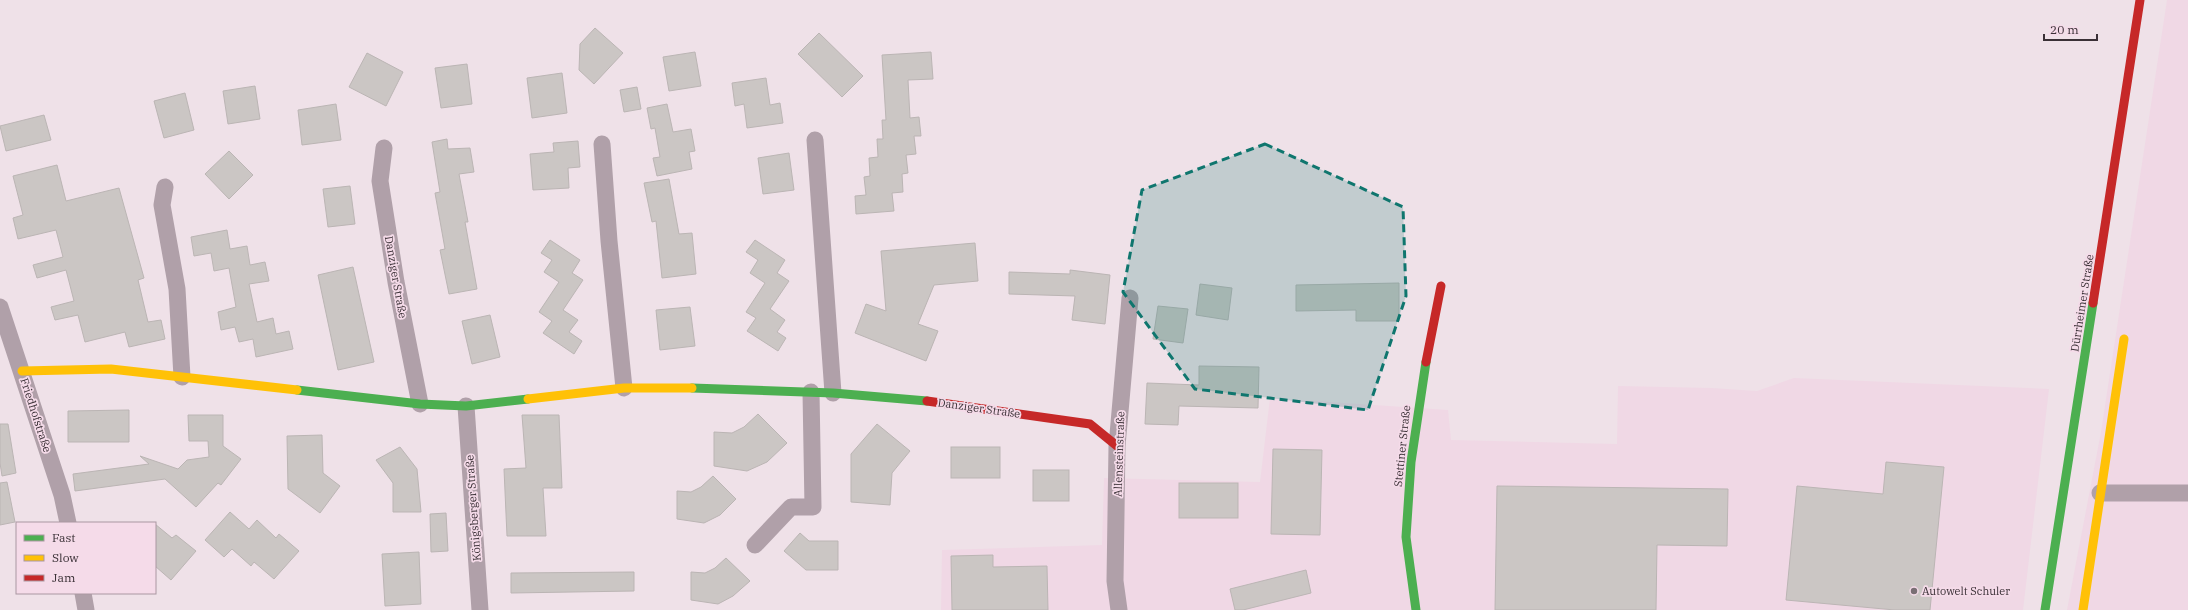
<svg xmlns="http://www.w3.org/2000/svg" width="2188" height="610" viewBox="0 0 2188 610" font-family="'IBM Plex Serif',serif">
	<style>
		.built { fill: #f0d8e5 }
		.building { fill: #cbc6c4; stroke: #bbb5b4 }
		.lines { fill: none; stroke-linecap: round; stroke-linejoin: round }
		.street { stroke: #b0a0a9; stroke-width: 17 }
		.fast { stroke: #4caf50; stroke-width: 9 }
		.slow { stroke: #ffc107; stroke-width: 9 }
		.jam { stroke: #c62828; stroke-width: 9 }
		.marked { fill: #0f766e; fill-opacity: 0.2; stroke: #0f766e; stroke-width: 3; stroke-dasharray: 8 5; stroke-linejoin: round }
		.poi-dot { fill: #796e74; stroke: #f5dbe9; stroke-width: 1.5 }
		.labels { text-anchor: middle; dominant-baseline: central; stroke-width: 3.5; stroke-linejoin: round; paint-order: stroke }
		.street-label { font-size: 11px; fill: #3a3036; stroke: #f5dbe9 }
		.poi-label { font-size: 11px; fill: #3a3036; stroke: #f5dbe9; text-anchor: start }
	</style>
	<rect width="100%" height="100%" fill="#efe1e8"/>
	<g class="built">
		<polygon points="2167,0 2188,0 2188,610 2067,610 2101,432"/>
		<polygon points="1794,378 2049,389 2023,610 941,610 942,550 1102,545 1104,478 1260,482 1270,398 1448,410 1451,440 1617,444 1618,386 1711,388 1757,391"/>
	</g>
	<g class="building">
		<polygon points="595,28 623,53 594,84 579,70 580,44"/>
		<polygon points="819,33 863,76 842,97 798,54"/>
		<polygon points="695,52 701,86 669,91 663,57"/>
		<polygon points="931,52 933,79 908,80 910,118 919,117 921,136 914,136 916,154 906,155 908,173 902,174 903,192 892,193 894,211 856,214 855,196 866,195 864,177 870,176 869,158 878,157 877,139 883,139 882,120 886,120 882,55"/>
		<polygon points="367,53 403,72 386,106 349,87"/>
		<polygon points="467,64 472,104 441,108 435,68"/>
		<polygon points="562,73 567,113 532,118 527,78"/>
		<polygon points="766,78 770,105 780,103 783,123 747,128 744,104 735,106 732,83"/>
		<polygon points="255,86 260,119 228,124 223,91"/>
		<polygon points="637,87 641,109 624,112 620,90"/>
		<polygon points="185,93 194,130 164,138 154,101"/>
		<polygon points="336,104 341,140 302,145 298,110"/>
		<polygon points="667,104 673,132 691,129 695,151 689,152 692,169 657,176 653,158 660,157 655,128 651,129 647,108"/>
		<polygon points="44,115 51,140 6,151 0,126"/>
		<polygon points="447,139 448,149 470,148 474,172 459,174 468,222 465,222 477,289 449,294 440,250 445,249 435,193 440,192 432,142"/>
		<polygon points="578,141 580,167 568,168 569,188 533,190 530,154 554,152 553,143"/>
		<polygon points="229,151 253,175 229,199 205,174"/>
		<polygon points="789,153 794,190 763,194 758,158"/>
		<polygon points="57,165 66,201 119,188 144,278 138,280 148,322 161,320 165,339 129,347 125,332 85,342 78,315 55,320 51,307 74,301 66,270 37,278 33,265 63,257 56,230 18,239 13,218 23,215 13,176"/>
		<polygon points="669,179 679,234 692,233 696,274 662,278 656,221 652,222 644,183"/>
		<polygon points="350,186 355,224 328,227 323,189"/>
		<polygon points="227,230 230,249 247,246 250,265 265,262 269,281 249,284 257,322 273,318 276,334 289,331 293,349 256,357 253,339 239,342 235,327 221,330 218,312 236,307 229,268 214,271 211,253 194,256 191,237"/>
		<polygon points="550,240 580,260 572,273 583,280 563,310 578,320 569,332 582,341 574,354 543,333 552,321 539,312 559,282 544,272 552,260 541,253"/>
		<polygon points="755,240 785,260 777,273 789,281 770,309 785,320 777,332 786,338 778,351 747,331 756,318 746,312 765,283 750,273 758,260 746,252"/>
		<polygon points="975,243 978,281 934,285 918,324 938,331 926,361 855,333 866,304 886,311 881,251"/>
		<polygon points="353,267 374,362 338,370 318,275"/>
		<polygon points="1070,270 1110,275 1105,324 1072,320 1075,296 1009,294 1009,272 1070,274"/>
		<polygon points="1399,283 1399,321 1356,321 1356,310 1296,311 1296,285"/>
		<polygon points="1200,284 1232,288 1228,320 1196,315"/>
		<polygon points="1158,306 1188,309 1183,343 1153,339"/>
		<polygon points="690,307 695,346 660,350 656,310"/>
		<polygon points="490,315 500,357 472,364 462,321"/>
		<polygon points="1199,366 1259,367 1258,408 1179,406 1178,425 1145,424 1147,383 1199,385"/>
		<polygon points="129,410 129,442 68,442 68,411"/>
		<polygon points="758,414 787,443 767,462 747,471 714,466 714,432 732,433 744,427"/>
		<polygon points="188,415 223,415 223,446 241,459 221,485 218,483 196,507 165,479 75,491 73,474 149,464 140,456 178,469 187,460 209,457 208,441 189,441"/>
		<polygon points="522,415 559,415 562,488 543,488 546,536 507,536 504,469 526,468"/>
		<polygon points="0,424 8,424 16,473 2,476 0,463"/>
		<polygon points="877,424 910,451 892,473 890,505 851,502 851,454"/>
		<polygon points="322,435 323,473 340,486 320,513 288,489 287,436"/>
		<polygon points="400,447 417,469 421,512 393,512 393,483 376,460"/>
		<rect x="951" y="447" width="49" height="31"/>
		<polygon points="1273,449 1322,450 1320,535 1271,534"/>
		<polygon points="1886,462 1944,467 1930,610 1895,610 1786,600 1797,486 1883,494"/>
		<rect x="1033" y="470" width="36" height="31"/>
		<polygon points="713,476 736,499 720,515 704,523 677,519 677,491 691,492 701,487"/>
		<polygon points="7,482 15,522 0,525 0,483"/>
		<rect x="1179" y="483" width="59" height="35"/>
		<polygon points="1497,486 1728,489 1727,546 1657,545 1656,610 1495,610"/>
		<polygon points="230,512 249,529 257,520 276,538 279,534 299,551 274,579 254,562 251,566 232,549 224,557 205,540"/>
		<polygon points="446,513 448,551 431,552 430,514"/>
		<polygon points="155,524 172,538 176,535 196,551 171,580 155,566"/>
		<polygon points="800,533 809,541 838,541 838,570 806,570 784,551"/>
		<polygon points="419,552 421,604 385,606 382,554"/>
		<polygon points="993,555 993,567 1047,566 1048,610 952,610 951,556"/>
		<polygon points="726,558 750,581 733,596 718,604 691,600 691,572 705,573 715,568"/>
		<polygon points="1306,570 1311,593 1243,610 1235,610 1230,589"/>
		<polygon points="634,572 634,591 511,593 511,573"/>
	</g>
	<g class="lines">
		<g class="street">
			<polyline points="815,140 833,393"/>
			<polyline points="602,144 609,241 624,388"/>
			<polyline points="384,148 380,181 396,282 420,404"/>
			<polyline points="165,187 162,205 177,289 182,377"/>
			<polyline points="0,307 62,495 68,523"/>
			<polyline points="466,406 480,610"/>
			<polyline points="2100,493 2188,493"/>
			<polyline points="755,545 791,507 813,507 811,392"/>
			<polyline points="83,593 86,610"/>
			<polyline points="1119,610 1115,581 1117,446 1130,298"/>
		</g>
		<g class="fast">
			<polyline points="692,388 833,393 927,401"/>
			<polyline points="297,390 420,404 466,406 528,399"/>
			<polyline points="1416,610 1406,537 1411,462 1426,362"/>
			<polyline points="2045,610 2093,303"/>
		</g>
		<g class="slow">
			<polyline points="22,371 111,369 297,390"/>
			<polyline points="528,399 624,388 692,388"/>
			<polyline points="2083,610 2124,339"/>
		</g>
		<g class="jam">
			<polyline points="2093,303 2140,0"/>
			<polyline points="1426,362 1441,286"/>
			<polyline points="927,401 1090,424 1117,446"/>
		</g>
	</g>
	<path class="marked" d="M1265,144l138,63 3,89 -38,114 -173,-21 -72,-97 19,-102z"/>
	<circle class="poi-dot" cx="1914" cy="591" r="4"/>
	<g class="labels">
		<g class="street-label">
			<text transform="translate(396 277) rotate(80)">Danziger Straße</text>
			<text transform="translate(2082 303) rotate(-81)">Dürrheimer Straße</text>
			<text transform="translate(979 408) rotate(8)">Danziger Straße</text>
			<text transform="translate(36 415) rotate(72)">Friedhofstraße</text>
			<text transform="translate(1402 446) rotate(-84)">Stettiner Straße</text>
			<text transform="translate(1119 454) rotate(-88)">Allensteinstraße</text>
			<text transform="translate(473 508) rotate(-94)">Königsberger Straße</text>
		</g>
		<g class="poi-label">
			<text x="1922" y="591">Autowelt Schuler</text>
		</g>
	</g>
	<rect x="16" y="522" width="140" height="72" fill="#f5dbe9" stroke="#aa97a1"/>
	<rect x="24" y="535" width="20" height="6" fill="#4caf50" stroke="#aa97a1"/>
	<text x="52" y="542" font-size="12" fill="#3a3036">Fast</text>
	<rect x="24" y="555" width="20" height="6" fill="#ffc107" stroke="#aa97a1"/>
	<text x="52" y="562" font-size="12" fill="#3a3036">Slow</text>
	<rect x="24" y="575" width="20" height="6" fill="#c62828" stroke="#aa97a1"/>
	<text x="52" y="582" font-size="12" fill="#3a3036">Jam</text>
	<path d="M2044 34v6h53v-6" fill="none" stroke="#3a3036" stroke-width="2"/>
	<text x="2050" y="34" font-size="12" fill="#3a3036" stroke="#f5dbe9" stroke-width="3" paint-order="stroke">20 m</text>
</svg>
